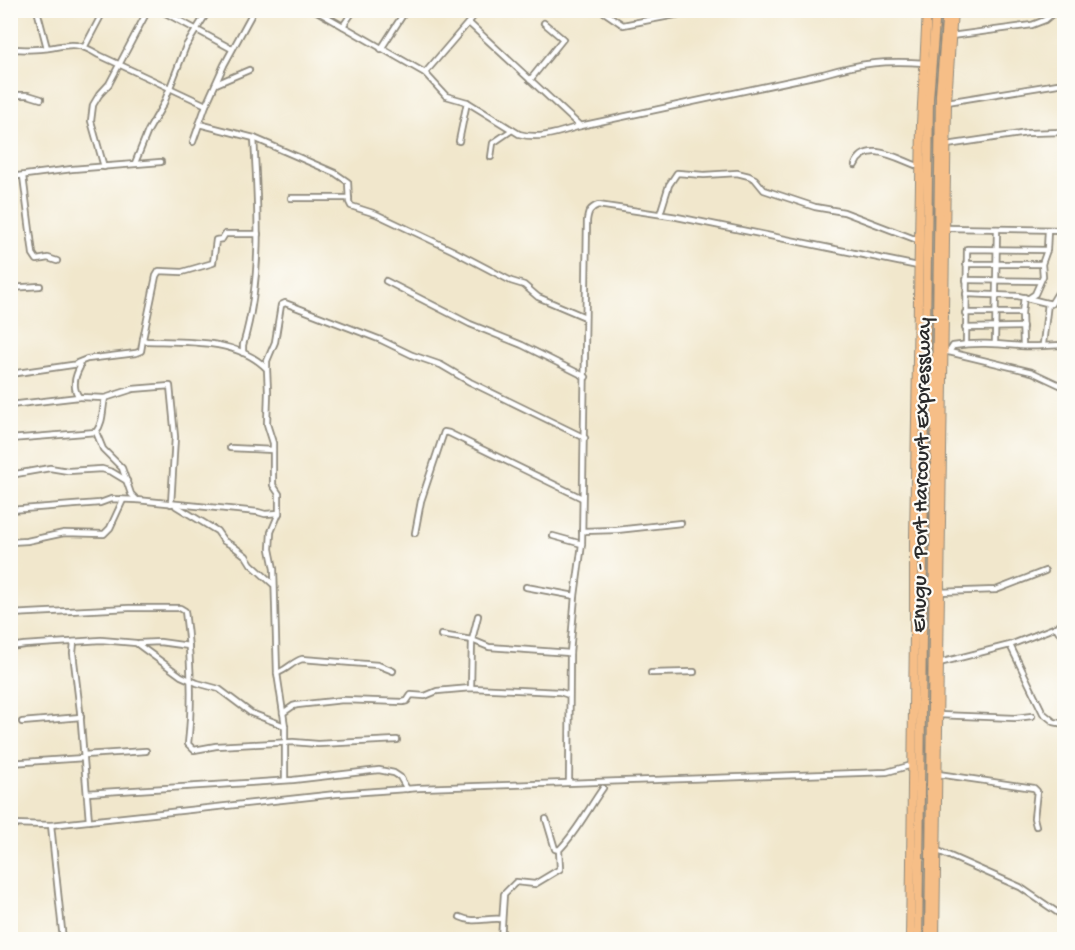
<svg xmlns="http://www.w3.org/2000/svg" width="1075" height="950" viewBox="0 0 1075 950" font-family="'Gochi Hand',sans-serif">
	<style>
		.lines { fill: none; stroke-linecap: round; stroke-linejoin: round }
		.minor-casing { stroke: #8e897c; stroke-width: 8 }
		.primary-casing { stroke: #8e897c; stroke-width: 10 }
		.trunk-casing { stroke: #8e897c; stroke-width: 11 }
		.minor { stroke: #fff; stroke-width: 4.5 }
		.primary { stroke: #f6be87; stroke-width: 8 }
		.trunk { stroke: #f6be87; stroke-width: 8 }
		.labels { text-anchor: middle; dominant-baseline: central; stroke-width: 4.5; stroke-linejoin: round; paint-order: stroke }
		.street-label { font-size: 22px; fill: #2b2b2b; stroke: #fdfcf7 }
	</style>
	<rect width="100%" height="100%" fill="#fdfcf7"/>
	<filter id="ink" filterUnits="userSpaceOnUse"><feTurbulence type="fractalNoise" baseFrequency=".0167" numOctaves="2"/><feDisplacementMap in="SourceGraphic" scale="12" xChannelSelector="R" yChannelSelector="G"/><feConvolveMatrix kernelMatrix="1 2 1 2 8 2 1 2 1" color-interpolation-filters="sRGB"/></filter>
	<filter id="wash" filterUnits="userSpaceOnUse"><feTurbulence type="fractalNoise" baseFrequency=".008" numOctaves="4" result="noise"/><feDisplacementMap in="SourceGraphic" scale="24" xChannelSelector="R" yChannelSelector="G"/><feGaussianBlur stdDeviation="1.35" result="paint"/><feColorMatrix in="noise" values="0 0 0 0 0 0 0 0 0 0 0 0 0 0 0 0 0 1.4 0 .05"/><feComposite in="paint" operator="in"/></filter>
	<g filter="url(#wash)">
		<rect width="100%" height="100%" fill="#f1e7cc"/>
	</g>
	<g filter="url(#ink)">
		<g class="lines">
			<g class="minor-casing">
				<g id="minor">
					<polyline points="37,10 47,48"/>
					<polyline points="160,10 232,49"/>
					<path d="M315,10l110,63 21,23 21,6 52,32c21,6 41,-2 61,-8l243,-52c38,-11 62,-14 102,-11"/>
					<polyline points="601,10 623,25 701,10"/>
					<polyline points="469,23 580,126"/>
					<polyline points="343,26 354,10"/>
					<polyline points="951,36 1032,25 1045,20 1057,10"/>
					<polyline points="85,46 104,10"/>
					<path d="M10,49c10,0 20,1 29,0 28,-2 33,-11 60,6l107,50"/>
					<polyline points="381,49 406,10"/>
					<polyline points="425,73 479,10"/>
					<polyline points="530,80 563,39 544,23"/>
					<polyline points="216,84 249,70"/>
					<polyline points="10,95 28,95 41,99"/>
					<polyline points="947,102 1064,83"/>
					<polyline points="199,124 254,138 335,173 348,182 349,202 351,206 376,214 452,250 511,281 524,285 538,297 585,317"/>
					<polyline points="459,141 467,102"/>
					<polyline points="193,142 206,105 224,65 254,10"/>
					<polyline points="947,145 1027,133 1064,132"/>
					<polyline points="491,157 493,143 512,130"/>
					<polyline points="135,163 148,131 164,103 186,46 208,11"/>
					<path d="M855,165c11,-28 48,-3 66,2"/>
					<polyline points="104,167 91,121 93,105 99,95 109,84 148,10"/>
					<polyline points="23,176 33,254 37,260 48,258 57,261"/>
					<polyline points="10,177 72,169 161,162"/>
					<polyline points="291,198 349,198"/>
					<polyline points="660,214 669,185 677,173 704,175 737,173 749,176 755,179 764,190 815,207 844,212 920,241"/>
					<polyline points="945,228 1064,230"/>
					<path d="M258,234h-33l-3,5 -6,1 -3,23 -31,9 -23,-1 -3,5 -13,63 3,2c39,1 91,-3 121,28l1,23 -1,32 6,19v42l6,9v19l-8,19 -1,17 4,20 3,104 8,53v54"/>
					<polyline points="966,264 1042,264"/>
					<polyline points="966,280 1040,281"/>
					<polyline points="386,281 470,324 522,345 586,377"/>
					<polyline points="10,288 40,286"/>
					<polyline points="966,294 1018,296 1051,304 1064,283"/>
					<polyline points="1029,298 1035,294 1043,276 1042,264 1047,250"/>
					<polyline points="965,313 1022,313"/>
					<polyline points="965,328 1023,327"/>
					<polyline points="995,342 997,229"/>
					<polyline points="966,344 967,249 1047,250 1048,230"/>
					<polyline points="1043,344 1048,303"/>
					<polyline points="1023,346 1022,313 1024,297"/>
					<polyline points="942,352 949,352 1032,372 1064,387"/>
					<path d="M949,352l4,-6c23,-4 44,-2 68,0 14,1 29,-1 43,-1"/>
					<path d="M243,353v-8c20,-67 15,-137 11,-207"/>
					<polyline points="77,363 87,359 136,353 141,351 143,339"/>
					<polyline points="267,369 267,361 275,342 281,305 285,303 381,340 412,355 441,365 470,382 585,438"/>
					<path d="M10,374l69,-10 1,3c-5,9 -8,21 -1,30l26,1c-3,12 -1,23 -9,34l7,17 19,19 9,26 6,6 121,12 7,2 14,-1"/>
					<polyline points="105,398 133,389 170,386 175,437 171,504"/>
					<polyline points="10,405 79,397"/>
					<polyline points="10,439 96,432"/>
					<polyline points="230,448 273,450"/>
					<polyline points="10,475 50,468 68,471 102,469 112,472 127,481"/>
					<polyline points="176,506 217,531 224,541 233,546 246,556 251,564 273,584"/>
					<polyline points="10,510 100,503 111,499 137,500"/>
					<polyline points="582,531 617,530 681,523"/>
					<polyline points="415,533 421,501 444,432 449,433 582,498"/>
					<polyline points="553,536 582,544"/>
					<polyline points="10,542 27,541 64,533 104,534 110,528 123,500"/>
					<polyline points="526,587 575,596"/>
					<polyline points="938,592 996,590 1045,571"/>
					<path d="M10,614l119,-6h51l5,3c6,45 8,89 3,133l6,6 22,-4 77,-4 25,2 79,-4"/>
					<polyline points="1056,627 1064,640"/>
					<polyline points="441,635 472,640 489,647 570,653"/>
					<polyline points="74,642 73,653 80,711 89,821"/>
					<polyline points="139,643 160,642 189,646"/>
					<polyline points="1010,645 1043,713 1054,722 1064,724"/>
					<polyline points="10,647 24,645 101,640 136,643 181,676 197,683 219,689 251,713 285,726"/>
					<polyline points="939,663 1010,645 1056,627 1064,621"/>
					<path d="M277,673c10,-3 15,-11 25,-14l76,6 15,6"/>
					<polyline points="651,673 694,672"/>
					<polyline points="471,688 472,640 478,616"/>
					<polyline points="283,713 293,706 297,705 343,700 403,702 407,701 411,695 425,696 437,691 471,688 560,692 569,695"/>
					<polyline points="938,715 1015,718 1032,716"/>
					<polyline points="22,722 81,717"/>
					<polyline points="84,755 146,751"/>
					<polyline points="10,763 84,758"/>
					<polyline points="938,774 1034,788 1037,791 1034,818 1036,826"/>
					<path d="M569,782l1,-129 5,-57 7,-52 5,-323c1,-9 3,-13 11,-16l79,12 241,49"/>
					<polyline points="87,793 293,780 379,770 394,773 400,777 407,789"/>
					<polyline points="546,819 555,849 559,850"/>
					<polyline points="10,824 51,825 336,794 419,788 887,772 912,765"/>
					<polyline points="51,825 63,940"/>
					<polyline points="936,850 1020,887 1064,917"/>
					<path d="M460,917c14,7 28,0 42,2"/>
					<path d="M501,940l3,-46 12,-12 19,2 25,-15 -1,-19c18,-18 29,-41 44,-62"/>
				</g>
			</g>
			<g class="primary-casing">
				<g id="primary">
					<polyline points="910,940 914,631 914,537 921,124 927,10"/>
					<polyline points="935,940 947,102 953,10"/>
				</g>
			</g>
			<g class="trunk-casing">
				<g id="trunk">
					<polyline points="918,940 929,98 936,10"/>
					<polyline points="929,940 940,95 947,10"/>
				</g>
			</g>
			<use href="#minor" class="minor"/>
			<use href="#primary" class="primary"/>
			<use href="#trunk" class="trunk"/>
		</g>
	</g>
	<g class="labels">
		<g class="street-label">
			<text transform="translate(923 475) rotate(-89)">Enugu - Port Harcourt Expressway</text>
		</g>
	</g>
	<rect width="1075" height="950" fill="none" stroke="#fdfcf7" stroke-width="36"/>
</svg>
